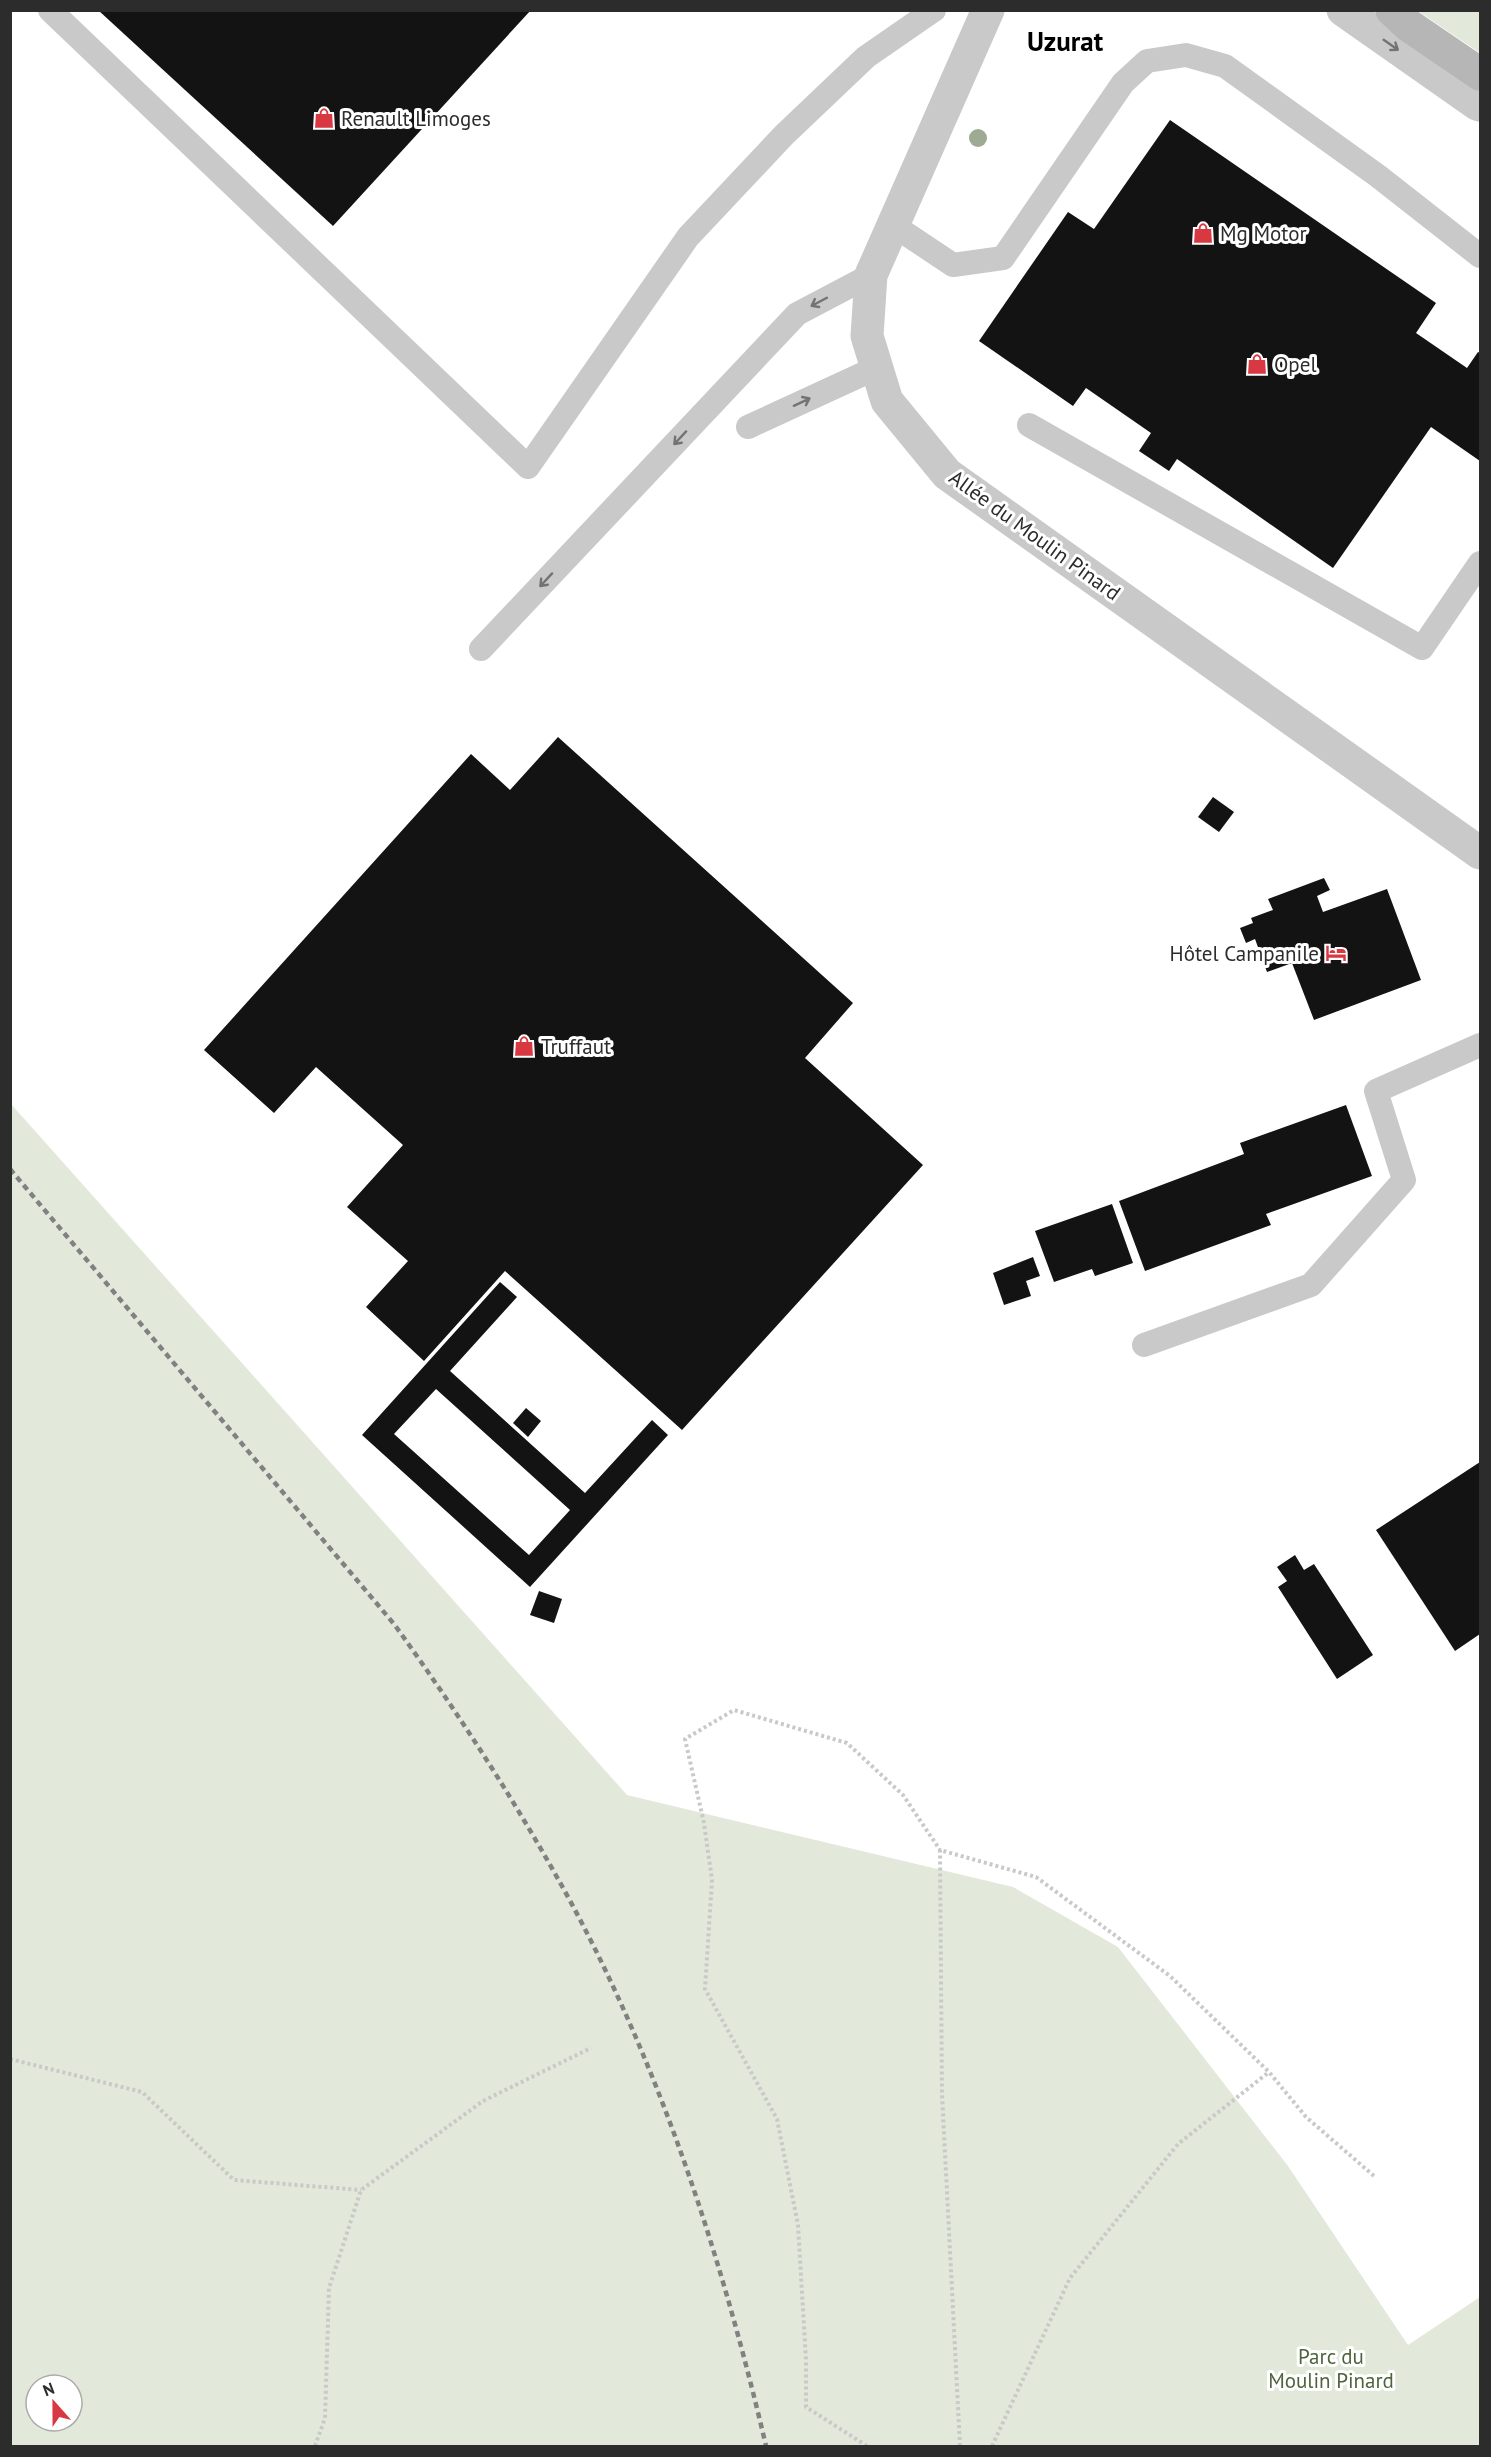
<svg xmlns="http://www.w3.org/2000/svg" width="1491" height="2457" viewBox="0 0 1491 2457" font-family="'PT Sans',sans-serif">
	<style>
		.green { fill: #e2e9da; fill-rule: evenodd }
		.building { fill: #131313; fill-rule: evenodd }
		.lines { fill: none; stroke-linecap: round; stroke-linejoin: round }
		.path { stroke: #c9c9c9; stroke-width: 4; stroke-dasharray: 3 3; stroke-linecap: butt }
		.lane { stroke: #c9c9c9; stroke-width: 24 }
		.street { stroke: #c9c9c9; stroke-width: 33 }
		.secondary { stroke: #b6b6b6; stroke-width: 33 }
		.rail { stroke: #818181; stroke-width: 4.5; stroke-dasharray: 6 4.5; stroke-linecap: butt }
		.tree { fill: #9eaa94 }
		.oneway { stroke: #737373 }
		.labels { text-anchor: middle; dominant-baseline: central; stroke-width: 6; stroke-linejoin: round; paint-order: stroke }
		.poi-label { font-size: 21px; fill: #2c2c2c; stroke: #fff; text-anchor: start }
		.street-label { font-size: 21px; fill: #2c2c2c; stroke: #fff }
		.park-label { font-size: 21px; fill: #4e643d; stroke: #fff }
		.district-label { font-size: 27px; font-weight: bold; fill: #000; stroke: #fff }
	</style>
	<rect width="100%" height="100%" fill="#fff"/>
	<g class="green">
		<polygon points="1418,11 1480,11 1480,53"/>
		<path d="M11,1104l616,691 386,92 105,60 170,219 120,179 72,-48v149h-1469zM36,2385h36v36h-36z"/>
	</g>
	<g class="building">
		<polygon points="98,10 531,10 333,226"/>
		<polygon points="1170,120 1436,303 1416,333 1467,368 1478,352 1480,353 1480,461 1431,427 1333,568 1177,459 1169,471 1139,451 1151,433 1086,388 1073,406 979,341 1068,212 1094,229"/>
		<polygon points="558,737 853,1003 805,1058 923,1165 682,1430 505,1271 424,1361 366,1307 408,1261 347,1207 403,1145 316,1067 274,1113 204,1050 471,754 510,790"/>
		<polygon points="1213,797 1234,812 1219,832 1198,817"/>
		<polygon points="1324,878 1330,890 1317,896 1323,912 1387,889 1421,980 1314,1020 1292,963 1267,972 1255,939 1246,943 1240,928 1253,923 1251,918 1273,910 1268,899"/>
		<polygon points="1346,1105 1372,1176 1266,1214 1271,1225 1145,1271 1119,1201 1244,1154 1240,1143"/>
		<polygon points="1112,1204 1133,1263 1095,1276 1092,1269 1054,1282 1035,1231"/>
		<polygon points="1033,1257 1040,1276 1026,1281 1031,1296 1004,1305 993,1273"/>
		<path d="M500,1282l17,15 -67,74 135,122 67,-73 16,15 -138,152 -168,-152zM436,1389l134,121 -41,45 -135,-121z"/>
		<polygon points="526,1408 541,1421 528,1437 513,1423"/>
		<polygon points="1480,1462 1480,1634 1455,1651 1376,1530"/>
		<polygon points="1295,1555 1304,1570 1314,1564 1373,1655 1337,1679 1278,1587 1287,1581 1277,1567"/>
		<polygon points="539,1591 562,1599 554,1623 530,1615"/>
	</g>
	<g class="lines">
		<g class="path">
			<polyline points="10,2059 142,2092 234,2180 361,2190"/>
			<polyline points="315,2446 325,2418 329,2288 361,2190 483,2101 591,2048"/>
			<polyline points="867,2446 806,2407 806,2360 798,2225 777,2119 705,1989 712,1880 704,1823 685,1739 734,1710 847,1743 903,1795 940,1850"/>
			<polyline points="960,2446 942,2095 940,1850 1036,1877 1170,1976 1269,2072 1306,2117 1374,2176"/>
			<polyline points="992,2446 1070,2278 1178,2144 1269,2072"/>
		</g>
		<g class="lane">
			<polyline points="50,10 528,467 688,237 784,135 866,57 934,10"/>
			<polyline points="893,225 953,265 1003,258 1123,83 1147,61 1186,55 1225,66 1378,176 1480,256"/>
			<polyline points="1029,425 1422,648 1480,563"/>
			<polyline points="748,427 876,368"/>
			<polyline points="481,649 797,314 871,275"/>
			<polyline points="1144,1345 1311,1285 1404,1180 1376,1091 1480,1045"/>
		</g>
		<g class="street">
			<polyline points="988,10 871,275 867,336 887,401 947,474 1480,853"/>
			<polyline points="1343,10 1477,104 1480,105"/>
		</g>
		<polyline class="secondary" points="1392,10 1408,25 1480,74"/>
		<path class="rail" d="M10,1169l384,455c63,87 122,178 174,273 93,171 154,361 198,549"/>
	</g>
	<circle class="tree" cx="978" cy="138" r="9"/>
	<defs><path id="oneway-shaft" d="M-6 0H5M1.5-3L5.5 0L1.5 3" fill="none" stroke-width="1.6" stroke-linecap="round" stroke-linejoin="round" transform="scale(1.5)"/></defs>
	<g class="oneway">
		<use href="#oneway-shaft" transform="translate(1391 45) rotate(35)"/>
		<use href="#oneway-shaft" transform="translate(819 302) rotate(152)"/>
		<use href="#oneway-shaft" transform="translate(802 402) rotate(-25)"/>
		<use href="#oneway-shaft" transform="translate(680 438) rotate(133)"/>
		<use href="#oneway-shaft" transform="translate(546 580) rotate(133)"/>
	</g>
	<defs>
		<g id="shop-bare" transform="scale(1.62)"><path d="M-5-2.5h2.3a2.7 3.5 0 0 1 5.4 0H5L5.5 6h-11ZM-1.5-2.5h3a1.5 2.3 0 0 0-3 0Z" fill="#d83841" stroke="#fff" stroke-width="2.5" paint-order="stroke"/></g>
		<g id="hotel-bare" transform="scale(1.62)"><path d="M-6-4.5h1.5V1H6V5H4.5V3h-9V5H-6ZM-4 0a1.8 1.8 0 1 1 3.6 0ZM.5 0V-2.5h3Q6-2.5 6 0Z" fill="#d83841" stroke="#fff" stroke-width="2.5" paint-order="stroke"/></g>
	</defs>
	<g fill-rule="evenodd">
		<use href="#shop-bare" x="324" y="118"/>
		<use href="#shop-bare" x="1203" y="233"/>
		<use href="#shop-bare" x="1257" y="364"/>
		<use href="#hotel-bare" x="1336" y="953"/>
		<use href="#shop-bare" x="524" y="1046"/>
	</g>
	<g class="labels">
		<g class="poi-label">
			<text x="341" y="118">Renault Limoges</text>
			<text x="1220" y="233">Mg Motor</text>
			<text x="1274" y="364">Opel</text>
			<text x="1319" y="953" text-anchor="end">Hôtel Campanile</text>
			<text x="541" y="1046">Truffaut</text>
		</g>
		<g class="street-label">
			<text transform="translate(1035 535) rotate(36)">Allée du Moulin Pinard</text>
		</g>
		<g class="park-label">
			<text x="1331" y="2356">Parc du<tspan x="1331" dy="24">Moulin Pinard</tspan></text>
		</g>
		<g class="district-label">
			<text x="1065" y="41">Uzurat</text>
		</g>
	</g>
	<rect width="1491" height="2457" fill="none" stroke="#2c2c2c" stroke-width="24"/>
	<g transform="translate(54 2403) rotate(339)"><circle r="28" fill="#ffffff" stroke="#ababab" stroke-width="1.5"/>
	<path d="M0-4.5L10 22L0 15L-10 22Z" fill="#d83841"/>
	<text y="-9" font-size="16" font-weight="bold" text-anchor="middle" fill="#2c2c2c">N</text>
	</g>
</svg>
